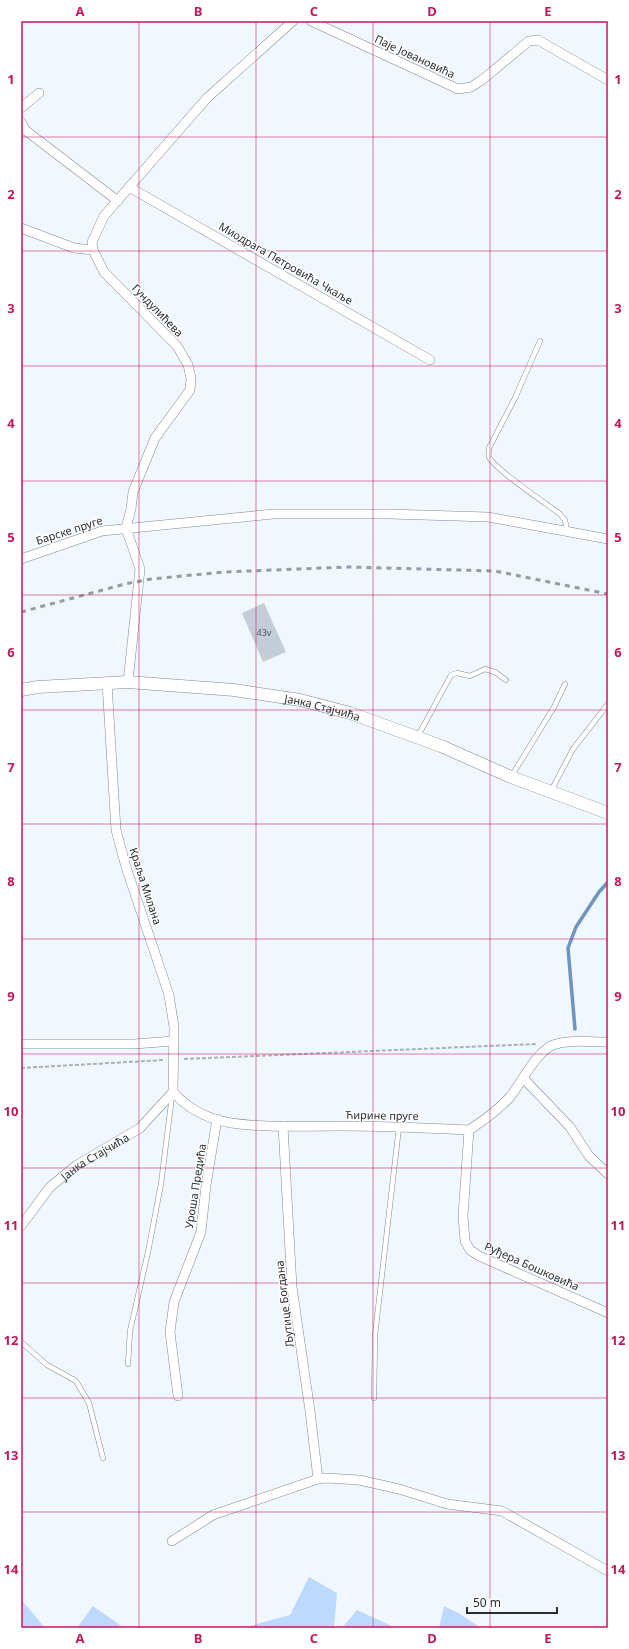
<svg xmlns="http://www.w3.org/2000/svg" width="629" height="1649" viewBox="0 0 629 1649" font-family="'Noto Sans',sans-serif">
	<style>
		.green { fill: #bddafe }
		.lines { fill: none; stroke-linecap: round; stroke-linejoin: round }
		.stream { stroke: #7194bf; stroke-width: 3.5 }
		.building { fill: #c4cdd8 }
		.service-casing { stroke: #808892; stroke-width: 5.5 }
		.minor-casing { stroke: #808892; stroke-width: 10 }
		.tertiary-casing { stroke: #808892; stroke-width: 13 }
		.path { stroke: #abb0b7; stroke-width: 2; stroke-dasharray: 4 2; stroke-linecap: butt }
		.service { stroke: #fff; stroke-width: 4.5 }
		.minor { stroke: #fff; stroke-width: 9 }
		.tertiary { stroke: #fff; stroke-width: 12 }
		.rail { stroke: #969ba1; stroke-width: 3; stroke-dasharray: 5 5; stroke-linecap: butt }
		.grid { fill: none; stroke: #c2185b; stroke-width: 1; stroke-opacity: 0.55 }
		.labels { text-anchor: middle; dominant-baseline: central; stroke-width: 3; stroke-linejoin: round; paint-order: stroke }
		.number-label { font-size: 9px; fill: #50555c }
		.street-label { font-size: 11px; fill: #2a2d32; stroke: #fff }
		.neatline { fill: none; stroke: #c2185b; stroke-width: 1.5 }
		.grid-label { font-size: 13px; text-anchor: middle; font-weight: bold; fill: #c2185b }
	</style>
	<rect width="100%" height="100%" fill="#f1f7fe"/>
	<g class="green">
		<polygon points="309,1577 337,1593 334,1628 242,1628 290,1615"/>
		<polygon points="21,1599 45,1628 21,1628"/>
		<polygon points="93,1606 124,1628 77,1628"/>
		<polygon points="444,1606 460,1614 481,1628 439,1628"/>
		<polygon points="357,1610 396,1628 342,1628"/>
	</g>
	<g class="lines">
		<polyline class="stream" points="575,1029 568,948 576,927 599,892 608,882"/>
	</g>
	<polygon class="building" points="264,603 286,652 263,662 242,613"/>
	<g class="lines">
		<g class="service-casing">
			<g id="service">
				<path d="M540,341l-25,57 -26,50c0,3 -1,6 0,9 4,11 59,48 71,57l5,6 2,11"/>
				<polyline points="418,736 451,675 457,673 470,676 485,669 495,672 506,680"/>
				<polyline points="511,777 554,707 565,684"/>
				<polyline points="551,791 573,749 608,704"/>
				<polyline points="21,1342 47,1365 76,1381 89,1403 103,1458"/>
				<polyline points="128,1364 130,1331 148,1252 161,1184 172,1096"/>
				<polyline points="374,1398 375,1335 399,1127"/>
			</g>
		</g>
		<g class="minor-casing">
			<g id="minor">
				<polyline points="311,21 458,89 471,87 482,80 529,41 538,40 608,80"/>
				<polyline points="21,108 39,93"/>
				<polyline points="21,122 25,130 118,201"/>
				<polyline points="129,187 430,360"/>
				<polyline points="21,228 74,248 93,250"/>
				<polyline points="21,559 102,531 273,514 389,514 488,517 608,539"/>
				<polyline points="128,682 140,569 126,528 131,509 133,492 155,438 190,390 191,378 188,365 177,346 104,272 93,250 92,242 104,216 207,98 293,21"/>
				<polyline points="107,683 116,830 126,867 169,995 174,1027 173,1092"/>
				<polyline points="21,1044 134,1044 174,1041"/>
				<polyline points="524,1079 570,1127 589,1156 608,1174"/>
				<path d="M173,1092c15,17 35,27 58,31 36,5 73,3 110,3 42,0 85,2 128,4 14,-9 30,-21 41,-33 11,-14 27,-46 43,-52 16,-6 38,-3 55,-3"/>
				<polyline points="283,1126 292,1287 310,1411 318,1479"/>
				<polyline points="469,1130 463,1216 465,1241 470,1250 479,1256 608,1313"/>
				<path id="s1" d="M21,1226l29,-39 27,-22 63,-37 33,-36"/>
				<polyline points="178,1396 170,1332 174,1302 201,1232 206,1185 217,1119"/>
				<polyline points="172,1541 213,1515 318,1479 326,1478 359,1480 399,1489 447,1504 502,1511 608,1571"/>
			</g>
		</g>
		<g class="tertiary-casing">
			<g id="tertiary">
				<path id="s2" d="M21,690l17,-3 90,-5 106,8 66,10 50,13 91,33 70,31 97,36"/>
			</g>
		</g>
		<g class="path">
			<polyline points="184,1059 537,1044"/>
			<polyline points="21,1068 164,1060"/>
		</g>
		<use href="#service" class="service"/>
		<use href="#minor" class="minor"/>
		<use href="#tertiary" class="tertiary"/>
		<polyline class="rail" points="21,612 125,584 151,579 224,572 348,567 495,571 608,594"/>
	</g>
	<path class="grid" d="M139,21v1607M256,21v1607M373,21v1607M490,21v1607M21,137h587M21,251h587M21,366h587M21,481h587M21,595h587M21,710h587M21,824h587M21,939h587M21,1054h587M21,1168h587M21,1283h587M21,1398h587M21,1512h587"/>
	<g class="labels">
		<g class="number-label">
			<text x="264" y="632">43v</text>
		</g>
		<g class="street-label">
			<text transform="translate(415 56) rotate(25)">Паје Јовановића</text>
			<text transform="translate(286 263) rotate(30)">Миодрага Петровића Чкаље</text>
			<text transform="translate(158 310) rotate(46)">Гундулићева</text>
			<text transform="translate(69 530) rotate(-18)">Барске пруге</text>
			<text stroke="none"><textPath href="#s2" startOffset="304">Јанка Стајчића</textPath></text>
			<text transform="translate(146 886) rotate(72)">Краља Милана</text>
			<text transform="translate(382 1115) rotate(1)">Ћирине пруге</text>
			<text stroke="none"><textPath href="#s1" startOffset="103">Јанка Стајчића</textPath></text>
			<text transform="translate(195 1186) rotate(-81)">Уроша Предића</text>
			<text transform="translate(532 1266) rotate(24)">Руђера Бошковића</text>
			<text transform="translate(284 1304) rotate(-97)">Љутице Богдана</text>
		</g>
	</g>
	<rect width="629" height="1649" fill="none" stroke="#ffffff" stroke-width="44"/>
	<path d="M467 1607v6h90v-6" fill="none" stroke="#2a2d32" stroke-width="2"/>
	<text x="473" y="1607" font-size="12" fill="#2a2d32" stroke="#ffffff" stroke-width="3" paint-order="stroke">50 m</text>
	<rect x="22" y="22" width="585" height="1605" class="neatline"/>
	<g class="grid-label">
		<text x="80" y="16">A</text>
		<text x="198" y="16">B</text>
		<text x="314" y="16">C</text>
		<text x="432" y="16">D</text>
		<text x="548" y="16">E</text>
		<text x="11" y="84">1</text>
		<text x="618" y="84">1</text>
		<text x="11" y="199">2</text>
		<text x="618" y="199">2</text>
		<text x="11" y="313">3</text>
		<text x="618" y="313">3</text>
		<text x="11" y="428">4</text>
		<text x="618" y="428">4</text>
		<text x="11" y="542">5</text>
		<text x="618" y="542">5</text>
		<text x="11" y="657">6</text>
		<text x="618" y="657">6</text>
		<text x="11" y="772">7</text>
		<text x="618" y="772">7</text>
		<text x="11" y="886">8</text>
		<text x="618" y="886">8</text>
		<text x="11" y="1001">9</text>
		<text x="618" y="1001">9</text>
		<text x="11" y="1116">10</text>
		<text x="618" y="1116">10</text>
		<text x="11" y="1230">11</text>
		<text x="618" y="1230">11</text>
		<text x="11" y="1345">12</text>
		<text x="618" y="1345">12</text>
		<text x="11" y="1460">13</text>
		<text x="618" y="1460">13</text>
		<text x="11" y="1574">14</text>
		<text x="618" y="1574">14</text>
		<text x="80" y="1643">A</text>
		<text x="198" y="1643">B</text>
		<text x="314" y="1643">C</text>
		<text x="432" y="1643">D</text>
		<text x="548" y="1643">E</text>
	</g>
</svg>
